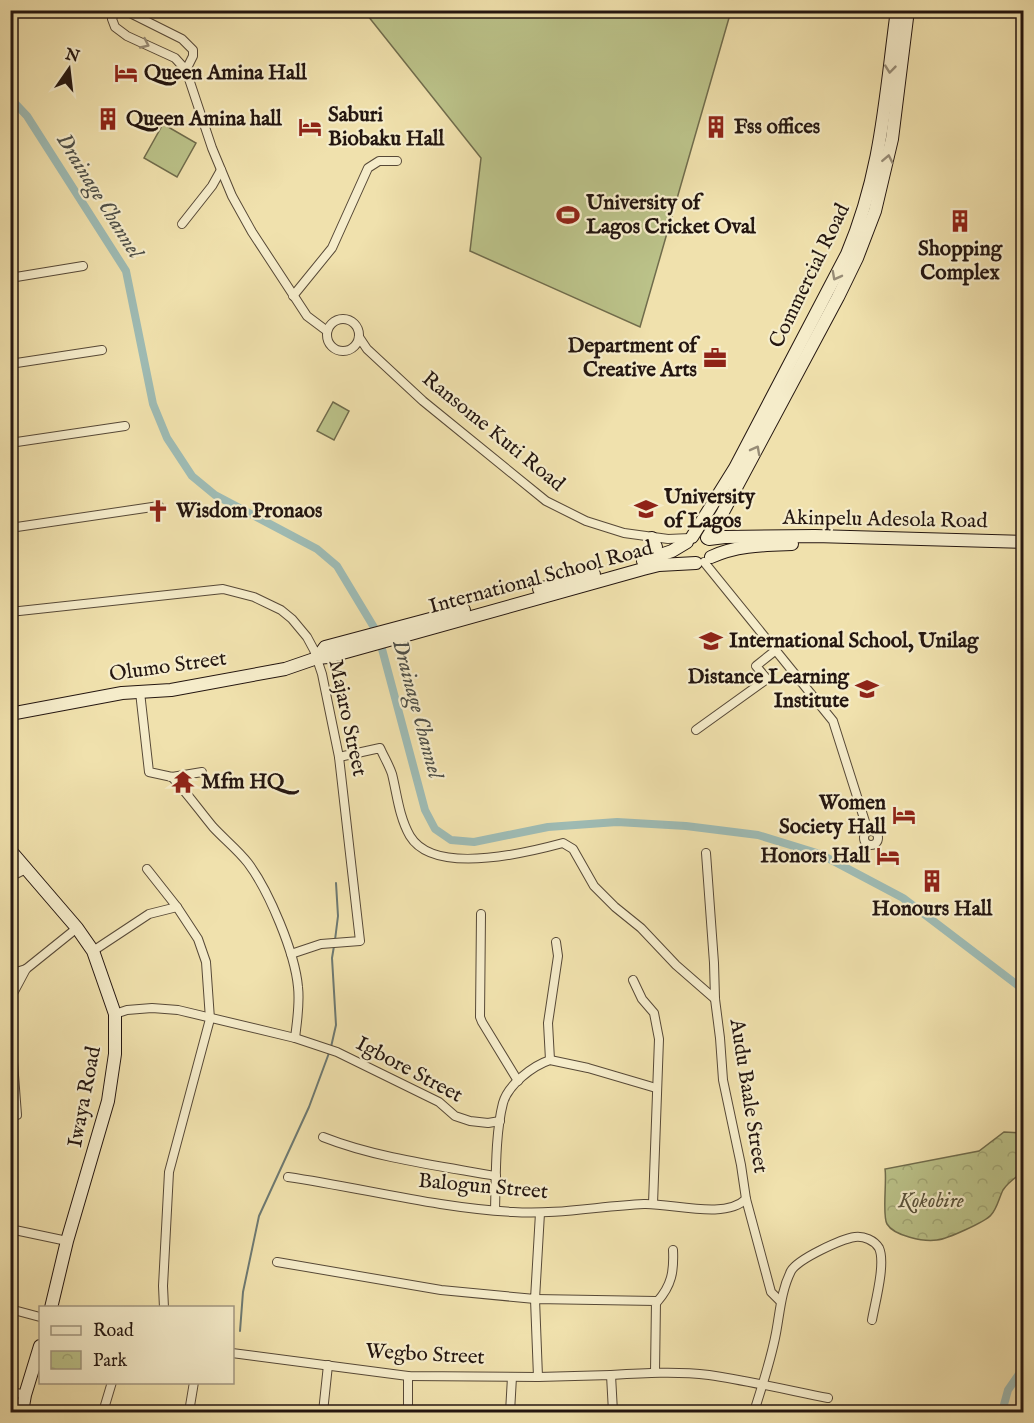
<svg xmlns="http://www.w3.org/2000/svg" width="1034" height="1423" viewBox="0 0 1034 1423" font-family="'IM FELL English',serif">
	<style>
		.park { fill: url(#park-crowns); stroke: #706c4c; stroke-width: 1.5 }
		.pitch { fill: #bbc289; stroke: #706c4c; stroke-width: 1.5 }
		.lines { fill: none; stroke-linecap: round; stroke-linejoin: round }
		.stream { stroke: #6d7972; stroke-width: 2 }
		.canal { stroke: #9ebbb4; stroke-width: 8 }
		.street-casing { stroke: #574937; stroke-width: 10 }
		.secondary-casing { stroke: #241610; stroke-width: 14 }
		.street { stroke: #f5ecca; stroke-width: 8 }
		.secondary { stroke: #f5ecca; stroke-width: 12 }
		.oneway { stroke: #978c76 }
		.labels { text-anchor: middle; dominant-baseline: central; stroke-width: 4.5; stroke-linejoin: round; paint-order: stroke }
		.poi-label { font-size: 21px; font-weight: bold; fill: #241610; stroke: #f5ecca; text-anchor: start }
		.street-label { font-size: 21px; fill: #241610; stroke: #f5ecca }
		.park-label { font-size: 21px; font-style: italic; fill: #59523a; stroke: #f5ecca }
		.water-label { font-size: 22px; font-style: italic; fill: #4f5049; stroke: #f5ecca }
	</style>
	<defs>
		<pattern id="park-crowns" width="20" height="18" patternUnits="userSpaceOnUse" patternTransform="scale(1.5)"><rect width="20" height="18" fill="#bbc289"/><path d="M2 6a3 3 0 1 1 6 0M12 15a3 3 0 1 1 6 0" fill="none" stroke="#a1a675"/></pattern>
	</defs>
	<rect width="100%" height="100%" fill="#f0e1ad"/>
	<filter id="stains"><feTurbulence type="fractalNoise" baseFrequency=".00333" numOctaves="4"/><feColorMatrix values="0 0 0 0 .2 0 0 0 0 .09 0 0 0 0 .02 0 0 0 .5 -.17"/></filter>
	<radialGradient id="worn" r=".72"><stop offset=".6" stop-color="#630" stop-opacity="0"/><stop offset="1" stop-color="#630" stop-opacity=".3"/></radialGradient>
	<path class="park" d="M1004,1132l19,1v39c-7,5 -15,10 -20,18 -4,8 -6,19 -12,25 -6,7 -44,24 -54,25 -13,2 -43,-4 -50,-16 -5,-8 0,-43 -2,-55l94,-18z"/>
	<g class="pitch">
		<polygon points="364,11 731,11 640,327 470,251 481,158"/>
		<polygon points="163,124 196,143 177,177 144,158"/>
		<polygon points="333,402 349,411 334,440 317,431"/>
	</g>
	<g class="lines">
		<g class="stream">
			<polyline points="335,940 338,916 336,883"/>
			<polyline points="331,1047 336,1025 332,958 334,946"/>
			<polyline points="240,1331 243,1292 259,1216 309,1107 329,1053"/>
		</g>
		<g class="canal">
			<polyline points="10,98 27,116 126,271 153,404 167,438 192,476 215,495 317,549 337,566 378,634 425,810 435,829 451,840 474,842 548,827 617,822 686,826 758,835 820,854 903,898 1024,990"/>
			<polyline points="1002,1412 1008,1390 1024,1367"/>
		</g>
		<g class="street-casing">
			<g id="street">
				<polyline points="112,10 114,14 112,19 115,27 127,36 175,58 186,70 212,148 232,196 252,232 307,316 327,331"/>
				<polyline points="114,14 121,11 126,11 182,39 193,50 193,56 186,70"/>
				<polyline points="182,224 212,186 221,170"/>
				<polyline points="10,278 83,266"/>
				<polyline points="293,296 332,248 368,168 379,161 397,161"/>
				<circle cx="343" cy="335" r="16"/>
				<polyline points="359,337 367,349 423,401 546,501 586,521 624,533 668,539 690,538"/>
				<polyline points="10,364 102,350"/>
				<polyline points="10,443 125,426"/>
				<polyline points="10,528 159,506"/>
				<polyline points="704,562 833,721 868,831"/>
				<polyline points="10,612 223,589 254,597 281,610 292,619 307,637 314,650 322,674 339,757 360,941 321,944 291,954"/>
				<polyline points="140,692 149,772 172,777 202,772"/>
				<polyline points="696,730 767,679 756,666 776,650"/>
				<path d="M339,757l41,-9c4,9 9,17 12,26 5,20 7,43 18,62 24,40 116,17 153,7l10,6 21,37 21,21 26,21 35,37 39,34"/>
				<path d="M172,777c15,16 27,33 41,50 11,12 25,23 35,36 21,28 47,90 50,124 2,17 -1,34 -3,51"/>
				<circle cx="871" cy="838" r="7"/>
				<polyline points="706,853 714,963 715,999 720,1038 723,1080 741,1165 746,1199 771,1292 780,1301"/>
				<polyline points="147,869 177,907 198,939 206,962 210,1019 169,1172 163,1286 164,1308"/>
				<polyline points="10,877 26,869"/>
				<polyline points="481,914 480,1017 482,1022 518,1081"/>
				<polyline points="93,951 149,914 177,907"/>
				<polyline points="10,974 26,969"/>
				<polyline points="633,980 642,999 654,1013 659,1039 653,1204"/>
				<polyline points="10,999 26,969 77,928"/>
				<polyline points="115,1014 127,1010 152,1008 178,1010 295,1038 337,1052 439,1102 455,1116 470,1121 488,1123 500,1121"/>
				<polyline points="10,1023 17,1115 10,1116"/>
				<polyline points="550,1060 548,1023 558,956 556,942"/>
				<path d="M323,1137c53,21 117,29 173,39"/>
				<path d="M288,1177c75,11 149,31 225,35 44,3 87,-6 131,-8 28,-1 81,16 102,-5"/>
				<path d="M495,1210c1,-32 0,-76 8,-107 5,-18 29,-37 47,-43l38,8 68,20"/>
				<polyline points="10,1229 67,1241"/>
				<polyline points="277,1262 441,1290 535,1299 540,1213"/>
				<path d="M657,1302c15,-17 17,-31 16,-52"/>
				<polyline points="10,1309 40,1317"/>
				<polyline points="232,1353 408,1376 538,1377 535,1299 656,1301 655,1372"/>
				<path d="M611,1375c33,-2 66,-4 98,0 40,6 79,15 119,23"/>
				<polyline points="538,1377 611,1375 613,1412"/>
				<polyline points="10,1391 25,1395"/>
				<polyline points="103,1412 112,1382"/>
				<polyline points="189,1412 194,1382"/>
				<polyline points="323,1412 328,1365"/>
				<polyline points="408,1412 408,1376"/>
				<polyline points="510,1412 512,1377"/>
				<path d="M754,1412c8,-26 17,-52 22,-79 4,-21 5,-42 15,-62 7,-12 50,-32 64,-34 9,-1 19,3 24,11 7,15 -4,55 -7,72"/>
			</g>
		</g>
		<g class="secondary-casing">
			<g id="secondary">
				<path d="M692,537l43,-69 112,-214c35,-83 38,-156 50,-244"/>
				<polyline points="652,538 656,547 654,558"/>
				<polyline points="707,538 722,514 838,297 857,258 875,211 892,139 908,10"/>
				<polyline points="709,539 725,537 815,536 1024,542"/>
				<path d="M711,557c26,-12 53,-12 81,-13"/>
				<polyline points="643,561 672,551 687,542"/>
				<polyline points="539,589 594,574"/>
				<polyline points="317,658 325,647 464,610"/>
				<polyline points="10,714 122,693 171,690 285,669 317,658 328,657 389,640 643,569 659,565 696,563"/>
				<polyline points="10,850 77,928 93,951 115,1014 115,1054 108,1101 67,1241 51,1308"/>
				<polyline points="22,1412 25,1395 40,1346"/>
			</g>
		</g>
		<use href="#street" class="street"/>
		<use href="#secondary" class="secondary"/>
	</g>
	<defs><path id="oneway-chevron" d="M-2-3.5L2.5 0L-2 3.5" fill="none" stroke-width="1.6" stroke-linecap="round" stroke-linejoin="round" transform="scale(1.5)"/></defs>
	<g class="oneway">
		<use href="#oneway-chevron" transform="translate(145 44) rotate(25)"/>
		<use href="#oneway-chevron" transform="translate(890 69) rotate(96)"/>
		<use href="#oneway-chevron" transform="translate(888 159) rotate(-79)"/>
		<use href="#oneway-chevron" transform="translate(836 276) rotate(118)"/>
		<use href="#oneway-chevron" transform="translate(756 450) rotate(-62)"/>
	</g>
	<defs>
		<g id="hotel-bare" transform="scale(1.8)"><path d="M-6-4.5h1.5V1H6V5H4.5V3h-9V5H-6ZM-4 0a1.8 1.8 0 1 1 3.6 0ZM.5 0V-2.5h3Q6-2.5 6 0Z" fill="#8f2418" stroke="#f5ecca" stroke-width="2.5" paint-order="stroke"/></g>
		<g id="building-bare" transform="scale(1.8)"><path d="M-4-6H4V6H1V3H-1V6H-4ZM-2.5-4.3h1.7v1.8h-1.7ZM.8-4.3h1.7v1.8H.8ZM-2.5-1h1.7V.8h-1.7ZM.8-1h1.7V.8H.8Z" fill="#8f2418" stroke="#f5ecca" stroke-width="2.5" paint-order="stroke"/></g>
		<g id="stadium-bare" transform="scale(1.8)"><path d="M0-5a6.5 5 0 1 0 0 10a6.5 5 0 1 0 0-10ZM-3.5-1.8h7v3.6h-7Z" fill="#8f2418" stroke="#f5ecca" stroke-width="2.5" paint-order="stroke"/></g>
		<g id="office-bare" transform="scale(1.8)"><path d="M-6-3h4V-5.5h4V-3h4V5H-6ZM-1-4.5V-3h2v-1.5ZM-6 0V1H6V0Z" fill="#8f2418" stroke="#f5ecca" stroke-width="2.5" paint-order="stroke"/></g>
		<g id="university-bare" transform="scale(1.8)"><path d="M0-5L7-2L0 1L-7-2ZM-4 1L0 2.5L4 1V4Q0 6-4 4Z" fill="#8f2418" stroke="#f5ecca" stroke-width="2.5" paint-order="stroke"/></g>
		<g id="church-bare" transform="scale(1.8)"><path d="M-1.2-6h2.4v3.5h3.3v2.4h-3.3V6h-2.4V-.1h-3.3v-2.4h3.3Z" fill="#8f2418" stroke="#f5ecca" stroke-width="2.5" paint-order="stroke"/></g>
		<g id="school-bare" transform="scale(1.8)"><path d="M0-5L7-2L0 1L-7-2ZM-4 1L0 2.5L4 1V4Q0 6-4 4Z" fill="#8f2418" stroke="#f5ecca" stroke-width="2.5" paint-order="stroke"/></g>
		<g id="temple-bare" transform="scale(1.8)"><path d="M0-6L5-2H3V0L6.5 2.5H4V6H1.5V3h-3V6H-4V2.5H-6.5L-3 0V-2H-5Z" fill="#8f2418" stroke="#f5ecca" stroke-width="2.5" paint-order="stroke"/></g>
	</defs>
	<g fill-rule="evenodd">
		<use href="#hotel-bare" x="126" y="73"/>
		<use href="#building-bare" x="108" y="119"/>
		<use href="#hotel-bare" x="310" y="127"/>
		<use href="#building-bare" x="716" y="127"/>
		<use href="#stadium-bare" x="568" y="215"/>
		<use href="#building-bare" x="960" y="221"/>
		<use href="#office-bare" x="715" y="358"/>
		<use href="#university-bare" x="646" y="509"/>
		<use href="#church-bare" x="158" y="511"/>
		<use href="#school-bare" x="711" y="641"/>
		<use href="#school-bare" x="867" y="689"/>
		<use href="#temple-bare" x="183" y="782"/>
		<use href="#hotel-bare" x="904" y="815"/>
		<use href="#hotel-bare" x="888" y="856"/>
		<use href="#building-bare" x="932" y="881"/>
	</g>
	<g class="labels">
		<g class="poi-label">
			<text x="144" y="73">Queen Amina Hall</text>
			<text x="328" y="115">Saburi<tspan x="328" dy="24">Biobaku Hall</tspan></text>
			<text x="126" y="119">Queen Amina hall</text>
			<text x="734" y="127">Fss offices</text>
			<text x="586" y="203">University of<tspan x="586" dy="24">Lagos Cricket Oval</tspan></text>
			<text x="960" y="249" text-anchor="middle">Shopping<tspan x="960" dy="24">Complex</tspan></text>
			<text x="697" y="346" text-anchor="end">Department of<tspan x="697" dy="24">Creative Arts</tspan></text>
			<text x="664" y="497">University<tspan x="664" dy="24">of Lagos</tspan></text>
			<text x="176" y="511">Wisdom Pronaos</text>
			<text x="729" y="641">International School, Unilag</text>
			<text x="849" y="677" text-anchor="end">Distance Learning<tspan x="849" dy="24">Institute</tspan></text>
			<text x="201" y="782">Mfm HQ</text>
			<text x="886" y="803" text-anchor="end">Women<tspan x="886" dy="24">Society Hall</tspan></text>
			<text x="870" y="856" text-anchor="end">Honors Hall</text>
			<text x="932" y="909" text-anchor="middle">Honours Hall</text>
		</g>
		<g class="street-label">
			<text transform="translate(810 276) rotate(-64)">Commercial Road</text>
			<text transform="translate(493 432) rotate(39)">Ransome Kuti Road</text>
			<text transform="translate(885 520) rotate(1)">Akinpelu Adesola Road</text>
			<text transform="translate(541 578) rotate(-15)">International School Road</text>
			<text transform="translate(168 667) rotate(-8)">Olumo Street</text>
			<text transform="translate(347 718) rotate(78)">Majaro Street</text>
			<text transform="translate(409 1070) rotate(28)">Igbore Street</text>
			<text transform="translate(748 1096) rotate(81)">Audu Baale Street</text>
			<text transform="translate(85 1097) rotate(-79)">Iwaya Road</text>
			<text transform="translate(483 1187) rotate(5)">Balogun Street</text>
			<text transform="translate(425 1355) rotate(3)">Wegbo Street</text>
		</g>
		<g class="park-label">
			<text x="931" y="1201">Kokobire</text>
		</g>
		<g class="water-label">
			<text transform="translate(99 196) rotate(58)">Drainage Channel</text>
			<text transform="translate(417 709) rotate(75)">Drainage Channel</text>
		</g>
	</g>
	<rect width="1034" height="1423" fill="none" stroke="#f0e1ad" stroke-width="36"/>
	<rect x="12" y="12" width="1010" height="1399" fill="none" stroke="#241610" stroke-width="3"/>
	<rect x="18" y="18" width="998" height="1387" fill="none" stroke="#241610" stroke-width="1.5"/>
	<rect x="39" y="1306" width="195" height="78" fill="#f5ecca" stroke="#a19680" stroke-width="1.5"/>
	<rect x="51" y="1326" width="30" height="9" fill="#f5ecca" stroke="#a19680" stroke-width="1.5"/>
	<text x="93" y="1336" font-size="18" fill="#241610">Road</text>
	<rect x="51" y="1351" width="30" height="18" fill="url(#park-crowns)" stroke="#a19680" stroke-width="1.5"/>
	<text x="93" y="1366" font-size="18" fill="#241610">Park</text>
	<g transform="translate(69 69) rotate(14)" stroke="#f5ecca" stroke-width="4.5" paint-order="stroke">
	<path d="M0-4.5L10 22L0 15L-10 22Z" fill="#241610"/>
	<text y="-9" font-size="16" font-weight="bold" text-anchor="middle" fill="#241610">N</text>
	</g>
	<rect width="100%" height="100%" filter="url(#stains)"/>
	<rect width="100%" height="100%" fill="url(#worn)"/>
</svg>
